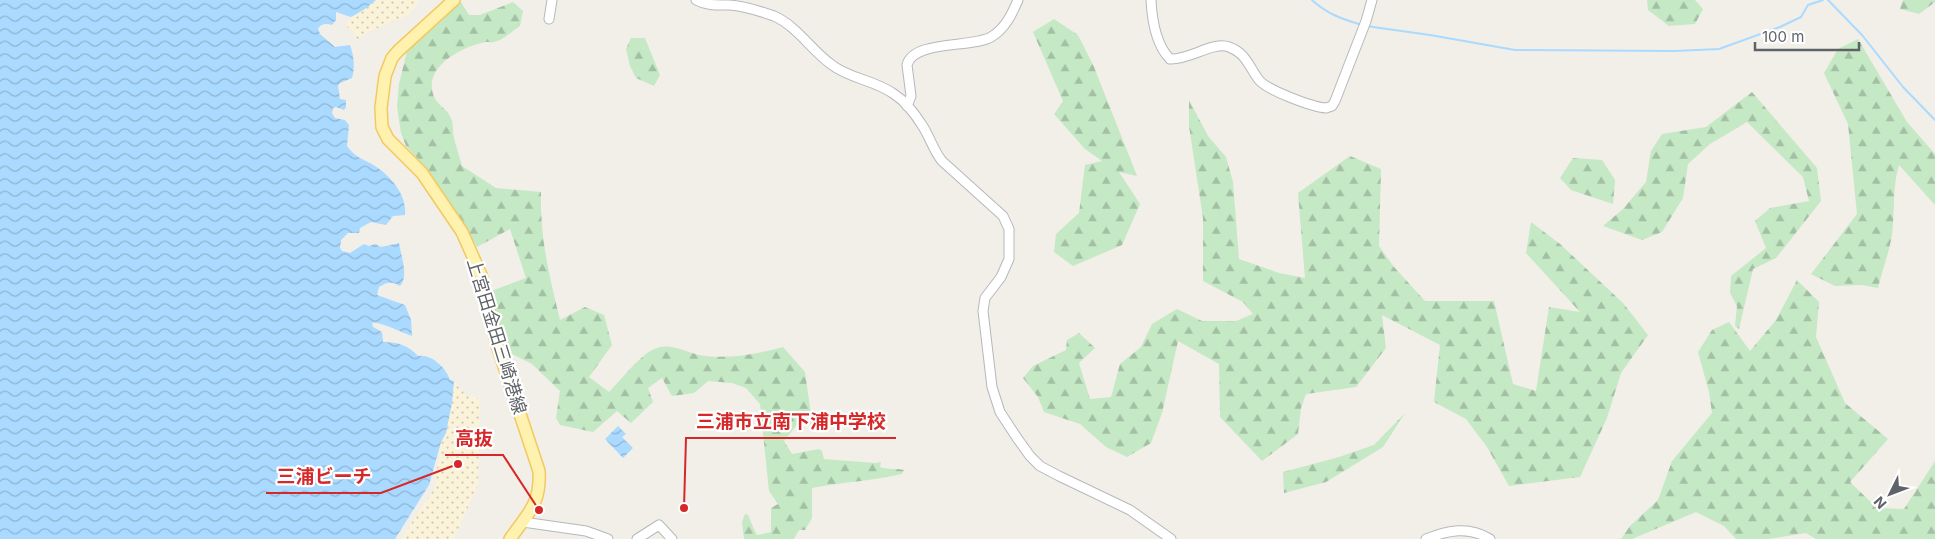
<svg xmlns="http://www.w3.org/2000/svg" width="1935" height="539" viewBox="0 0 1935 539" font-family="Inter,'Noto Sans JP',sans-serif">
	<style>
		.forest { fill: url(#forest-firs) }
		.sand { fill: url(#sand-dots) }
		.water { fill: url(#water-waves) }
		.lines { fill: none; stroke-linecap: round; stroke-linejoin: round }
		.stream { stroke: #aadaff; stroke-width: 2 }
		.minor-casing { stroke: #b5b8bc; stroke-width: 11 }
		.major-casing { stroke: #f2c960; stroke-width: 14 }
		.minor { stroke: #fff; stroke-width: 9 }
		.major { stroke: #fff2af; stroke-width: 11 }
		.labels { text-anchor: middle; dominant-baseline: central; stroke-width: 4.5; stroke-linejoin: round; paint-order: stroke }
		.street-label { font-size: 18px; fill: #5f6368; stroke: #fff }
		.leader { fill: none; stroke: #d62828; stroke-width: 2 }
		.callout-dot { fill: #d62828; stroke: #fff; stroke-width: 2 }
		.callout-label { font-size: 19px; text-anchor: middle; font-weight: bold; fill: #d62828; stroke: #fff; stroke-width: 4.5; stroke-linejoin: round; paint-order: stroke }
	</style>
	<defs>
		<pattern id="forest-firs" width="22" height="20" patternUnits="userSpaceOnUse" patternTransform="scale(1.25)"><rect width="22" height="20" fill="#c5e8c5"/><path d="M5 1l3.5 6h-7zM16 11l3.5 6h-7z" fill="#a3c0a4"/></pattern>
		<pattern id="sand-dots" width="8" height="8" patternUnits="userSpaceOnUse" patternTransform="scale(1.25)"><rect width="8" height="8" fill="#fbf3d9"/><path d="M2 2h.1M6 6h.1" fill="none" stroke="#cec8b4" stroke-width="1.8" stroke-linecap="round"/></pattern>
		<pattern id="water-waves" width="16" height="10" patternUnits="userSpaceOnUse" patternTransform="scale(1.25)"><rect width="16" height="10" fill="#aadaff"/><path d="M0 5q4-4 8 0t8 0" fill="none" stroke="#8eb4d2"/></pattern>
	</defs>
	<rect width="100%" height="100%" fill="#f1efe8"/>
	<g class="forest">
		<path d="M455,0l6,2 8,13h11l33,-13 10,9 -3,15c-8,5 -17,14 -26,16 -3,1 -5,0 -8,0 -23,4 -62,24 -53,52 3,11 14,14 18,24 2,4 2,10 2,15 2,11 6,22 9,33l34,22 45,4c-1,47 8,82 19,128l25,-13 19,8 8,30 -23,32 20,15c13,-13 29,-35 45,-43 16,-7 29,2 45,6 27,5 58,-1 84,-8l22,25 8,56 -9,-12 -20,25 8,13 27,-5 3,2 2,8 51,4 6,-1 -1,5c8,3 16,1 24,3l-2,4c-30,7 -60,8 -90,14v30l-7,12h-6l-5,9h-50l-2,-17 3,-8 3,1 8,19 2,1 13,-3v-24l7,-4 -9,-13 -9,-87 -14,-16 -14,-5 -24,-2 -14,12 -22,3 -10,-18 -14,10 5,14 -22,21 -14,-12 -24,21 -33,-7 -4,-7 4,-27 -28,-27 -30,-15 -11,-58 35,-13 -16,-49 -33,18 -47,-75 -24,-26 -5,-13 -4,-26 2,-23 8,-33 37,-32z"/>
		<polygon points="1647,0 1695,0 1703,9 1695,24 1669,26 1648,10"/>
		<polygon points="1903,0 1935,0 1935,2 1919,14 1900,9"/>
		<polygon points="1054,19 1078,35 1094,67 1137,176 1119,172 1140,204 1122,245 1073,266 1054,252 1056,234 1079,213 1085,165 1102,161 1085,149 1054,114 1063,101 1033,32"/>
		<polygon points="631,38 645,38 660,75 654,86 636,78 630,66 626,49"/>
		<path d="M1858,39l49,83 28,32v51l-36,-40c-7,22 -4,47 -7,70 -3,18 -10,36 -14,53l-16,-3 -27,1 -24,-12 46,-60 -9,-90 -24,-51 14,-24z"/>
		<polygon points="1752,92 1817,168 1821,201 1776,258 1753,269 1739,329 1735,326 1737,306 1730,293 1731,276 1766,248 1755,221 1770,208 1809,201 1803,177 1747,122 1710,144 1688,164 1683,198 1662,232 1642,240 1603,226 1623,209 1646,182 1651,151 1662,134 1706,127"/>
		<polygon points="1189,100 1208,136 1226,157 1233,182 1239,259 1279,273 1305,278 1298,193 1350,156 1381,169 1379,246 1394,267 1425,301 1494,301 1513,384 1536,391 1549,307 1580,312 1526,253 1531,222 1560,244 1623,303 1648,335 1621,373 1607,418 1580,477 1509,486 1487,447 1466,419 1434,402 1440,345 1382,315 1386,348 1356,387 1306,394 1301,408 1298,434 1262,461 1220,417 1219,364 1178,341 1162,413 1151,443 1127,457 1106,447 1080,424 1044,412 1038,397 1023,378 1033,366 1066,350 1067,340 1079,333 1095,348 1079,363 1090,399 1111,397 1120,364 1141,347 1152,324 1177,309 1202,321 1236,321 1253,314 1243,302 1203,281 1203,218 1189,126"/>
		<polygon points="1573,158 1602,160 1615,180 1613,204 1571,190 1560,178"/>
		<polygon points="1797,280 1819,302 1816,337 1845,403 1888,439 1850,482 1877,508 1904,509 1935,461 1935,539 1816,539 1806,533 1769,539 1736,539 1724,526 1696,512 1632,539 1621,539 1630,526 1658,500 1672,461 1712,413 1709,392 1698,352 1712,330 1729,322 1750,351 1776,320"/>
		<polygon points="1405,413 1383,447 1326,482 1284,493 1283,472 1339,457 1374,445"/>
	</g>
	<g class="sand">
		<polygon points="376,0 419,0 410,14 364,34 357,40 353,31 346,26 348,21"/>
		<polygon points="454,381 466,395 480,399 478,485 454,539 401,539 434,489 441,442 446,433 452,403"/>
	</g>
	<g class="water">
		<path d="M0,0h376l-11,9 -14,8 -15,-5v8l-4,5c-6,-2 -12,-1 -14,4l2,5 15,13 15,-2c4,11 5,22 2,33l-12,5 -2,3 2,13 6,1v7l-2,3 -8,-3 -3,1 -1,5 3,5 10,2 4,5 -2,21c7,10 15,13 25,18 18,11 35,30 33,51l-12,1 -7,9 -15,-3 -11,6 -1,5h-11l-7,7 -1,8 2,3 8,2 14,-9 5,2 6,-2 6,3 18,-4c2,13 10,33 1,43 -8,-5 -13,-4 -21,1l-2,8 28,10 6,15 1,16c-10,-3 -32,-15 -40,-13l1,4 9,5 1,10c15,0 25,3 35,14 14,-2 28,12 32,24l4,1 -2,22 -6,30 -5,9 -12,43 -34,54h-395z"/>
		<polygon points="618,426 626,434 622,437 633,448 623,458 605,439"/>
	</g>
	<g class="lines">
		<g class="stream">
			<path d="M1312,0c15,14 30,19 50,25"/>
			<polyline points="1828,0 1862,35 1903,87 1935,120"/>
			<polyline points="1366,26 1430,35 1515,50 1675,51 1719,49 1780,27 1801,17 1808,5 1823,0"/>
		</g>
		<g class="minor-casing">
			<g id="minor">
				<path d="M696,0c11,6 22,5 33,5 15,1 31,6 45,11 23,10 38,35 58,49 18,14 43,15 62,29 11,7 21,20 28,31 8,12 11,25 20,36l61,55 6,13v30l-8,18 -16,21 -2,13 9,76 8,25 17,26 13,18 10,10 19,10 71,34 41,29"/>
				<path d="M1151,0c1,19 4,44 19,59 20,1 43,-18 59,-12 17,6 20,20 30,33 8,10 53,27 67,28l6,-2 3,-5 31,-80 6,-21"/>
				<polyline points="549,19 552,0"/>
				<path d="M907,106l4,-10 -4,-31c6,-25 65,-17 84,-28 14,-8 21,-23 27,-37"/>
				<polyline points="523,522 586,531 608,539"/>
				<polyline points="637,539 659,525 672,539"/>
				<path d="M1426,539c22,-9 43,-13 64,0"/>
			</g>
		</g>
		<g class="major-casing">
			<path id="major" d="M454,0l-56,51 -6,7 -7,18 -4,32 1,19 6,12 34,34 40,59 8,18 11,25 16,70 42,126c2,34 -12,43 -29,68"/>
		</g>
		<use href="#minor" class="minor"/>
		<use href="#major" class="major"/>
	</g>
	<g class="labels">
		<g class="street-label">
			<text transform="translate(497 336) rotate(73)">上宮田金田三崎港線</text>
		</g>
	</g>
	<path class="leader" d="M684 508L686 438H896M539 510L503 455H445M458 464L381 493H266"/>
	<g class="callout-dot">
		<circle cx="684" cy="508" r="5"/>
		<circle cx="539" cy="510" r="5"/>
		<circle cx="458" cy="464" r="5"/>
	</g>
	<g class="callout-label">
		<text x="791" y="428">三浦市立南下浦中学校</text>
		<text x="474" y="445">高抜</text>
		<text x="324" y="483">三浦ビーチ</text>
	</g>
	<g transform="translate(1890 494) rotate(228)" stroke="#ffffff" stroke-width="4" paint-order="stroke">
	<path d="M0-4L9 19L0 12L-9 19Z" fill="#5f6368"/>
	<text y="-8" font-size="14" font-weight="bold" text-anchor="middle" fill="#5f6368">N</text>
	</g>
	<path d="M1755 42v8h104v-8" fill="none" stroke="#5f6368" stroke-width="2.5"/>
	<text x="1762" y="42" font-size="15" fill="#5f6368" stroke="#ffffff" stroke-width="4" paint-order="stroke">100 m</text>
</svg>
